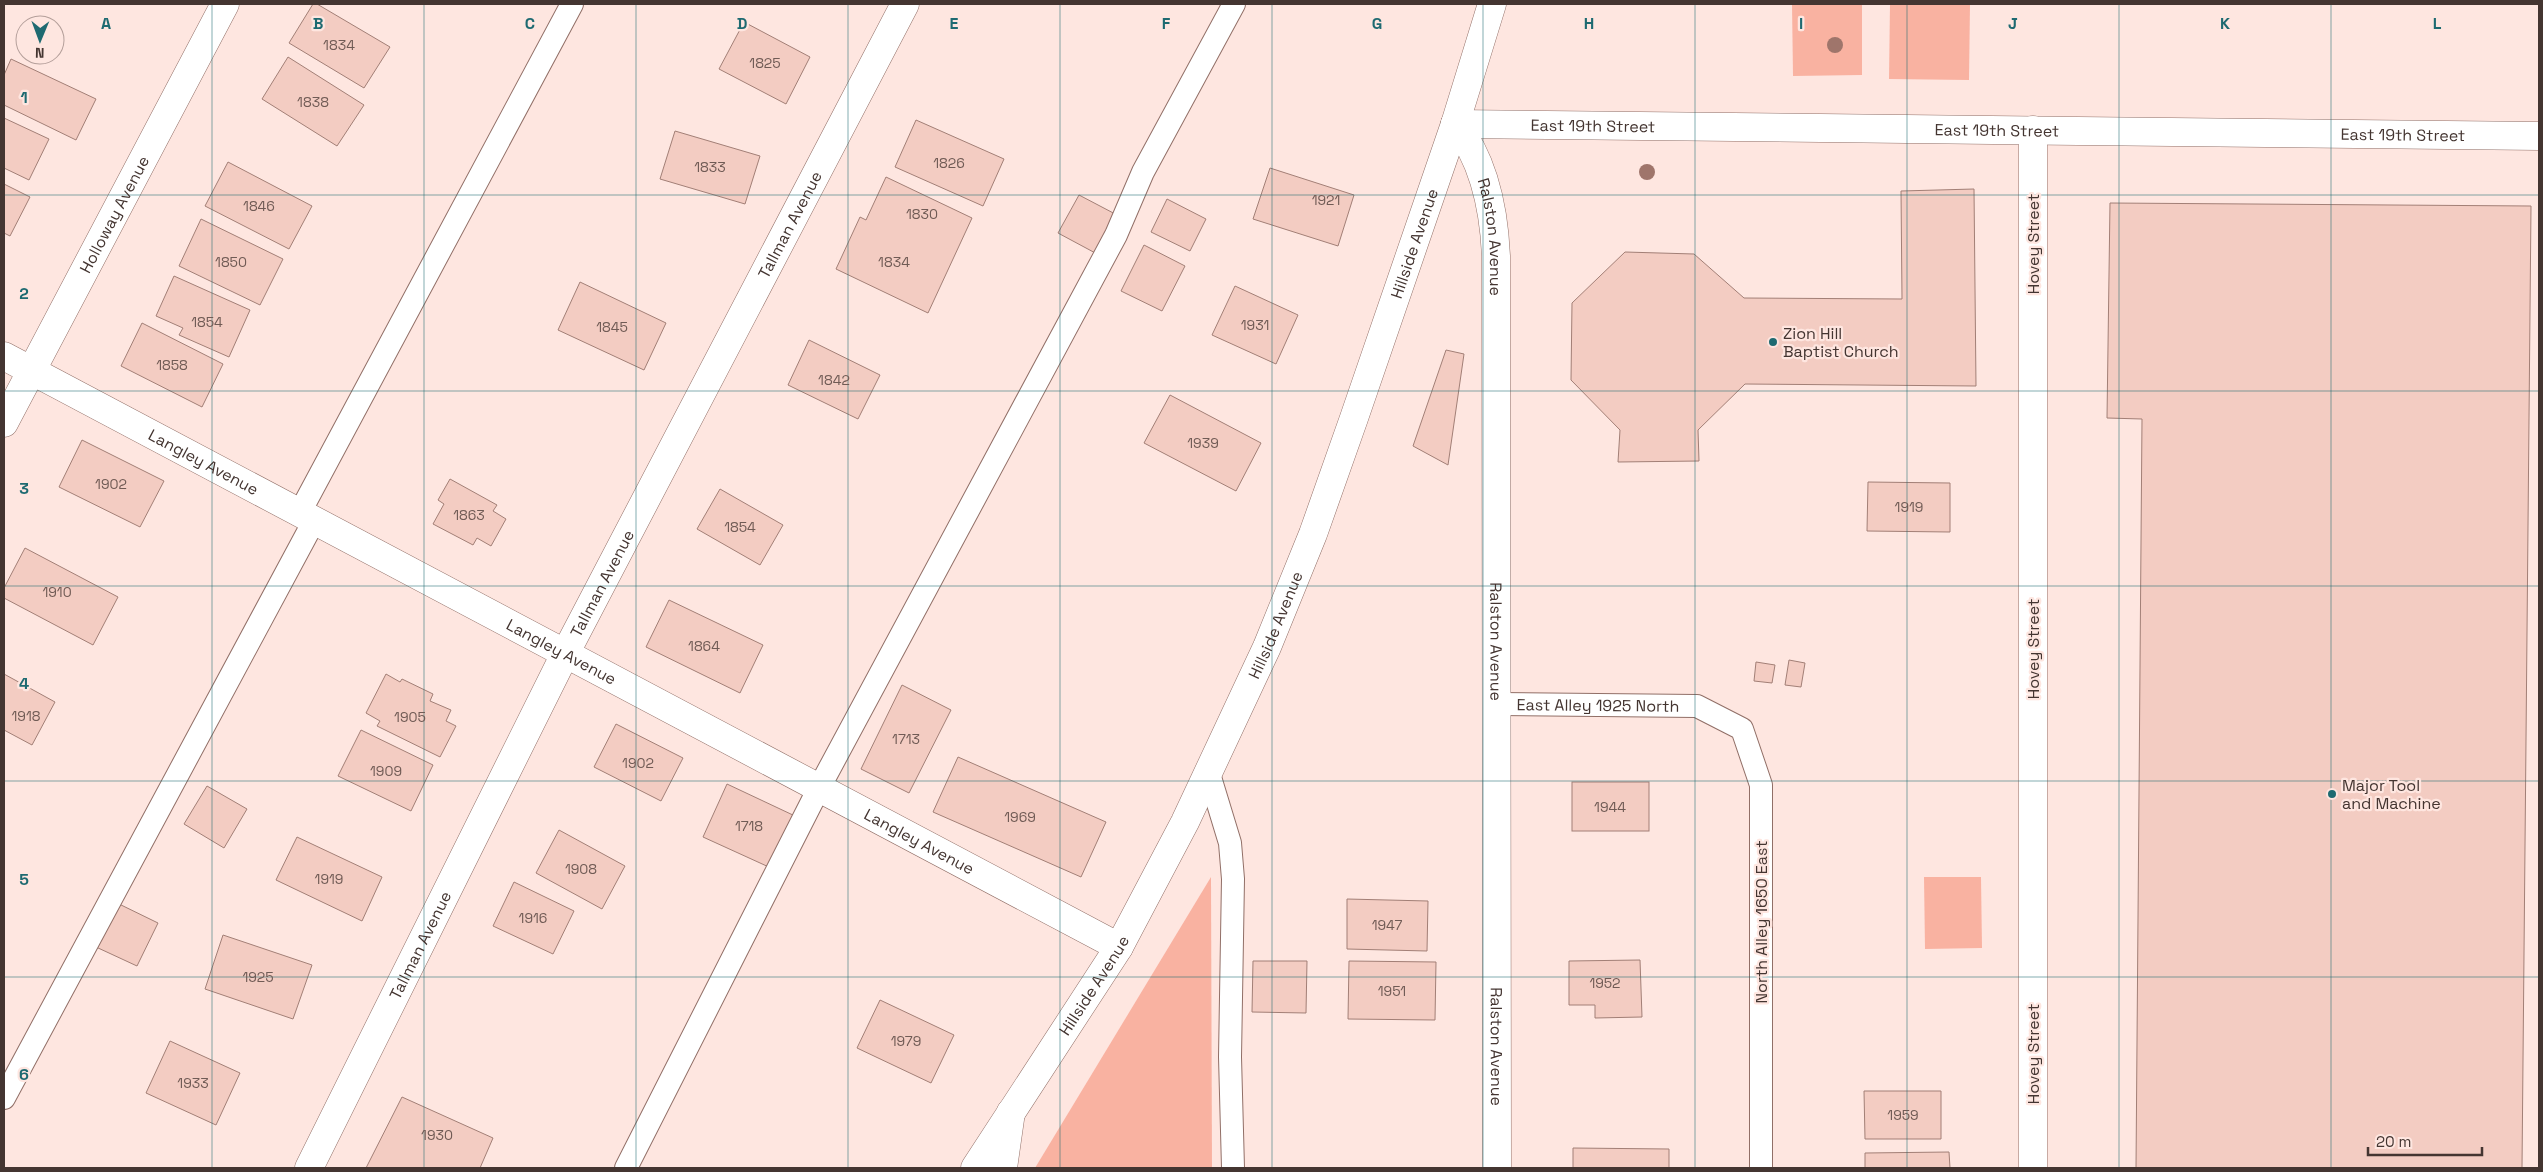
<svg xmlns="http://www.w3.org/2000/svg" width="2543" height="1172" viewBox="0 0 2543 1172" font-family="'Space Grotesk',sans-serif">
	<style>
		.green { fill: #f9b2a1 }
		.building { fill: #f3ccc2; stroke: #a27f76 }
		.lines { fill: none; stroke-linecap: round; stroke-linejoin: round }
		.lane-casing { stroke: #916f67; stroke-width: 24 }
		.street-casing { stroke: #916f67; stroke-width: 29 }
		.secondary-casing { stroke: #916f67; stroke-width: 29 }
		.lane { stroke: #fff; stroke-width: 22 }
		.street { stroke: #fff; stroke-width: 28 }
		.secondary { stroke: #fff; stroke-width: 28 }
		.tree { fill: #9f756b }
		.grid { fill: none; stroke: #1e6a71; stroke-width: 1; stroke-opacity: 0.55 }
		.poi-dot { fill: #1e6a71; stroke: #fee6e0; stroke-width: 2 }
		.labels { text-anchor: middle; dominant-baseline: central; stroke-width: 4.5; stroke-linejoin: round; paint-order: stroke }
		.number-label { font-size: 14px; fill: #705b55 }
		.street-label { font-size: 16px; fill: #443531; stroke: #fee6e0 }
		.poi-label { font-size: 16px; fill: #443531; stroke: #fee6e0; text-anchor: start }
		.grid-label { font-size: 16px; text-anchor: middle; font-weight: bold; fill: #1e6a71; stroke: #fee6e0; stroke-width: 4.5; stroke-linejoin: round; paint-order: stroke }
	</style>
	<rect width="100%" height="100%" fill="#fee6e0"/>
	<g class="green">
		<polygon points="1792,4 1862,4 1862,75 1793,76"/>
		<polygon points="1890,4 1970,4 1969,80 1889,79"/>
		<polygon points="1211,877 1212,1168 1035,1168"/>
		<polygon points="1924,877 1981,877 1982,948 1925,949"/>
	</g>
	<g class="building">
		<polygon points="313,4 317,4 390,47 364,88 289,43"/>
		<polygon points="744,22 810,57 786,104 719,69"/>
		<polygon points="288,57 364,105 337,146 262,99"/>
		<polygon points="11,59 96,99 76,140 4,105 4,75"/>
		<polygon points="4,118 49,139 29,180 4,168"/>
		<polygon points="916,120 1004,159 983,206 895,167"/>
		<polygon points="675,131 760,156 745,204 660,179"/>
		<polygon points="228,162 312,206 289,249 205,206"/>
		<polygon points="1270,168 1354,195 1338,246 1253,219"/>
		<polygon points="886,177 972,218 928,313 836,269 860,217 866,220"/>
		<polygon points="4,184 30,197 10,236 4,233"/>
		<polygon points="1974,189 1976,386 1745,384 1698,430 1699,461 1618,462 1620,430 1571,380 1572,303 1625,252 1694,254 1744,298 1902,299 1901,191"/>
		<polygon points="1079,195 1119,216 1099,255 1058,233"/>
		<polygon points="1167,199 1206,219 1190,251 1151,232"/>
		<polygon points="2110,203 2531,206 2522,1168 2136,1168 2142,419 2107,418"/>
		<polygon points="201,219 283,259 260,305 179,266"/>
		<polygon points="1144,245 1185,266 1162,311 1121,291"/>
		<polygon points="174,276 250,310 229,357 179,335 183,328 156,316"/>
		<polygon points="580,282 666,323 644,370 558,330"/>
		<polygon points="1235,286 1298,315 1276,364 1212,335"/>
		<polygon points="142,323 223,364 202,407 121,366"/>
		<polygon points="809,340 880,375 858,419 788,385"/>
		<polygon points="1446,350 1464,354 1448,465 1413,446"/>
		<polygon points="1170,395 1261,443 1236,491 1144,443"/>
		<polygon points="82,440 164,481 140,527 59,487"/>
		<polygon points="450,479 497,505 493,511 506,519 491,546 477,538 473,545 433,524 444,504 438,500"/>
		<polygon points="1868,482 1950,483 1950,532 1867,531"/>
		<polygon points="720,489 783,525 760,565 697,529"/>
		<polygon points="25,548 118,597 93,645 4,598 4,588"/>
		<polygon points="669,600 763,645 740,693 646,647"/>
		<polygon points="1789,660 1805,663 1801,687 1785,685"/>
		<polygon points="1756,662 1775,665 1772,683 1754,681"/>
		<polygon points="4,674 55,702 32,745 4,730"/>
		<polygon points="386,674 400,682 402,679 433,694 430,701 451,710 446,721 456,726 440,757 377,726 380,721 366,713"/>
		<polygon points="902,685 951,710 909,793 861,769"/>
		<polygon points="616,724 683,758 661,801 594,767"/>
		<polygon points="361,730 433,765 411,811 338,776"/>
		<polygon points="958,757 1106,822 1081,877 933,812"/>
		<rect x="1572" y="782" width="77" height="49"/>
		<polygon points="727,784 795,816 771,868 703,837"/>
		<polygon points="207,786 247,809 224,848 184,824"/>
		<polygon points="559,830 625,866 602,909 536,873"/>
		<polygon points="297,837 382,877 362,921 276,880"/>
		<polygon points="514,882 574,911 553,954 493,926"/>
		<polygon points="1347,899 1428,901 1427,951 1347,949"/>
		<polygon points="117,903 158,923 137,966 96,947"/>
		<polygon points="223,935 312,965 293,1019 205,989"/>
		<polygon points="1640,960 1642,1017 1595,1018 1595,1005 1569,1005 1569,961"/>
		<polygon points="1253,961 1307,961 1306,1013 1252,1012"/>
		<polygon points="1349,961 1436,962 1435,1020 1348,1019"/>
		<polygon points="880,1000 954,1035 931,1083 857,1048"/>
		<polygon points="170,1041 240,1073 216,1125 146,1093"/>
		<polygon points="1864,1091 1941,1091 1941,1139 1865,1139"/>
		<polygon points="402,1097 493,1138 480,1168 366,1168"/>
		<polygon points="1573,1148 1669,1149 1669,1168 1573,1168"/>
		<polygon points="1949,1152 1950,1168 1865,1168 1865,1153"/>
	</g>
	<g class="lines">
		<g class="lane-casing">
			<g id="lane">
				<polyline points="299,514 572,4"/>
				<path id="s1" d="M1498,704l199,2 45,23 19,56v383"/>
				<polyline points="1209,774 1230,843 1233,879 1230,1057 1233,1168"/>
				<polyline points="4,1098 314,521"/>
				<polyline points="626,1168 819,788 1116,235 1143,172 1234,4"/>
			</g>
		</g>
		<g class="street-casing">
			<g id="street">
				<path id="s2" d="M1455,124l1084,12"/>
				<path id="s3" d="M1455,124c29,36 39,87 41,132l1,912"/>
				<path id="s4" d="M4,356l1115,591"/>
				<path id="s5" d="M4,423l221,-419"/>
				<path id="s6" d="M309,1168l256,-514 340,-650"/>
				<polyline points="1003,1168 1011,1112"/>
				<polyline points="2033,1168 2033,130"/>
			</g>
		</g>
		<g class="secondary-casing">
			<g id="secondary">
				<path id="s7" d="M975,1168l144,-221 66,-125 82,-175 46,-113 41,-116 101,-294 37,-120"/>
			</g>
		</g>
		<use href="#lane" class="lane"/>
		<use href="#street" class="street"/>
		<use href="#secondary" class="secondary"/>
	</g>
	<g class="tree">
		<circle cx="1835" cy="45" r="8"/>
		<circle cx="1647" cy="172" r="8"/>
	</g>
	<path class="grid" d="M212,4v1164M424,4v1164M636,4v1164M848,4v1164M1060,4v1164M1272,4v1164M1483,4v1164M1695,4v1164M1907,4v1164M2119,4v1164M2331,4v1164M4,195h2535M4,391h2535M4,586h2535M4,781h2535M4,977h2535"/>
	<g class="poi-dot">
		<circle cx="1773" cy="342" r="5"/>
		<circle cx="2332" cy="794" r="5"/>
	</g>
	<g class="labels">
		<g class="number-label">
			<text x="339" y="45">1834</text>
			<text x="765" y="63">1825</text>
			<text x="313" y="102">1838</text>
			<text x="949" y="163">1826</text>
			<text x="710" y="167">1833</text>
			<text x="1326" y="200">1921</text>
			<text x="259" y="206">1846</text>
			<text x="922" y="214">1830</text>
			<text x="231" y="262">1850</text>
			<text x="894" y="262">1834</text>
			<text x="207" y="322">1854</text>
			<text x="1255" y="325">1931</text>
			<text x="612" y="327">1845</text>
			<text x="172" y="365">1858</text>
			<text x="834" y="380">1842</text>
			<text x="1203" y="443">1939</text>
			<text x="111" y="484">1902</text>
			<text x="1909" y="507">1919</text>
			<text x="469" y="515">1863</text>
			<text x="740" y="527">1854</text>
			<text x="57" y="592">1910</text>
			<text x="704" y="646">1864</text>
			<text x="26" y="716">1918</text>
			<text x="410" y="717">1905</text>
			<text x="906" y="739">1713</text>
			<text x="638" y="763">1902</text>
			<text x="386" y="771">1909</text>
			<text x="1610" y="807">1944</text>
			<text x="1020" y="817">1969</text>
			<text x="749" y="826">1718</text>
			<text x="581" y="869">1908</text>
			<text x="329" y="879">1919</text>
			<text x="533" y="918">1916</text>
			<text x="1387" y="925">1947</text>
			<text x="258" y="977">1925</text>
			<text x="1605" y="983">1952</text>
			<text x="1392" y="991">1951</text>
			<text x="906" y="1041">1979</text>
			<text x="193" y="1083">1933</text>
			<text x="1903" y="1115">1959</text>
			<text x="437" y="1135">1930</text>
		</g>
		<g class="street-label">
			<text stroke="none"><textPath href="#s2" startOffset="138">East 19th Street</textPath></text>
			<text stroke="none"><textPath href="#s2" startOffset="542">East 19th Street</textPath></text>
			<text stroke="none"><textPath href="#s2" startOffset="948">East 19th Street</textPath></text>
			<text stroke="none"><textPath href="#s5" startOffset="236">Holloway Avenue</textPath></text>
			<text stroke="none"><textPath href="#s6" startOffset="1059">Tallman Avenue</textPath></text>
			<text stroke="none"><textPath href="#s3" startOffset="121">Ralston Avenue</textPath></text>
			<text stroke="none"><textPath href="#s7" startOffset="1028">Hillside Avenue</textPath></text>
			<text transform="translate(2033 244) rotate(-90)">Hovey Street</text>
			<text stroke="none"><textPath href="#s4" startOffset="226">Langley Avenue</textPath></text>
			<text stroke="none"><textPath href="#s6" startOffset="654">Tallman Avenue</textPath></text>
			<text stroke="none"><textPath href="#s7" startOffset="622">Hillside Avenue</textPath></text>
			<text stroke="none"><textPath href="#s3" startOffset="526">Ralston Avenue</textPath></text>
			<text transform="translate(2033 649) rotate(-90)">Hovey Street</text>
			<text stroke="none"><textPath href="#s4" startOffset="631">Langley Avenue</textPath></text>
			<text stroke="none"><textPath href="#s1" startOffset="100">East Alley 1925 North</textPath></text>
			<text stroke="none"><textPath href="#s4" startOffset="1036">Langley Avenue</textPath></text>
			<text transform="translate(1761 922) rotate(-90)">North Alley 1650 East</text>
			<text stroke="none"><textPath href="#s6" startOffset="249">Tallman Avenue</textPath></text>
			<text stroke="none"><textPath href="#s7" startOffset="218">Hillside Avenue</textPath></text>
			<text stroke="none"><textPath href="#s3" startOffset="931">Ralston Avenue</textPath></text>
			<text transform="translate(2033 1054) rotate(-90)">Hovey Street</text>
		</g>
		<g class="poi-label">
			<text x="1783" y="333">Zion Hill<tspan x="1783" dy="18">Baptist Church</tspan></text>
			<text x="2342" y="785">Major Tool<tspan x="2342" dy="18">and Machine</tspan></text>
		</g>
	</g>
	<g class="grid-label">
		<text x="106" y="29">A</text>
		<text x="318" y="29">B</text>
		<text x="530" y="29">C</text>
		<text x="742" y="29">D</text>
		<text x="954" y="29">E</text>
		<text x="1166" y="29">F</text>
		<text x="1377" y="29">G</text>
		<text x="1589" y="29">H</text>
		<text x="1801" y="29">I</text>
		<text x="2013" y="29">J</text>
		<text x="2225" y="29">K</text>
		<text x="2437" y="29">L</text>
		<text x="24" y="103">1</text>
		<text x="24" y="299">2</text>
		<text x="24" y="494">3</text>
		<text x="24" y="689">4</text>
		<text x="24" y="885">5</text>
		<text x="24" y="1080">6</text>
	</g>
	<rect width="2543" height="1172" fill="none" stroke="#443531" stroke-width="10"/>
	<g transform="translate(40 40) rotate(181)"><circle r="24" fill="#fee6e0" stroke="#b49f9a"/>
	<path d="M0-4L9 19L0 12L-9 19Z" fill="#1e6a71"/>
	<text y="-8" font-size="14" font-weight="bold" text-anchor="middle" fill="#443531">N</text>
	</g>
	<path d="M2368 1147v8h114v-8" fill="none" stroke="#443531" stroke-width="2.5"/>
	<text x="2376" y="1147" font-size="15" fill="#443531" stroke="#fee6e0" stroke-width="4" paint-order="stroke">20 m</text>
</svg>
